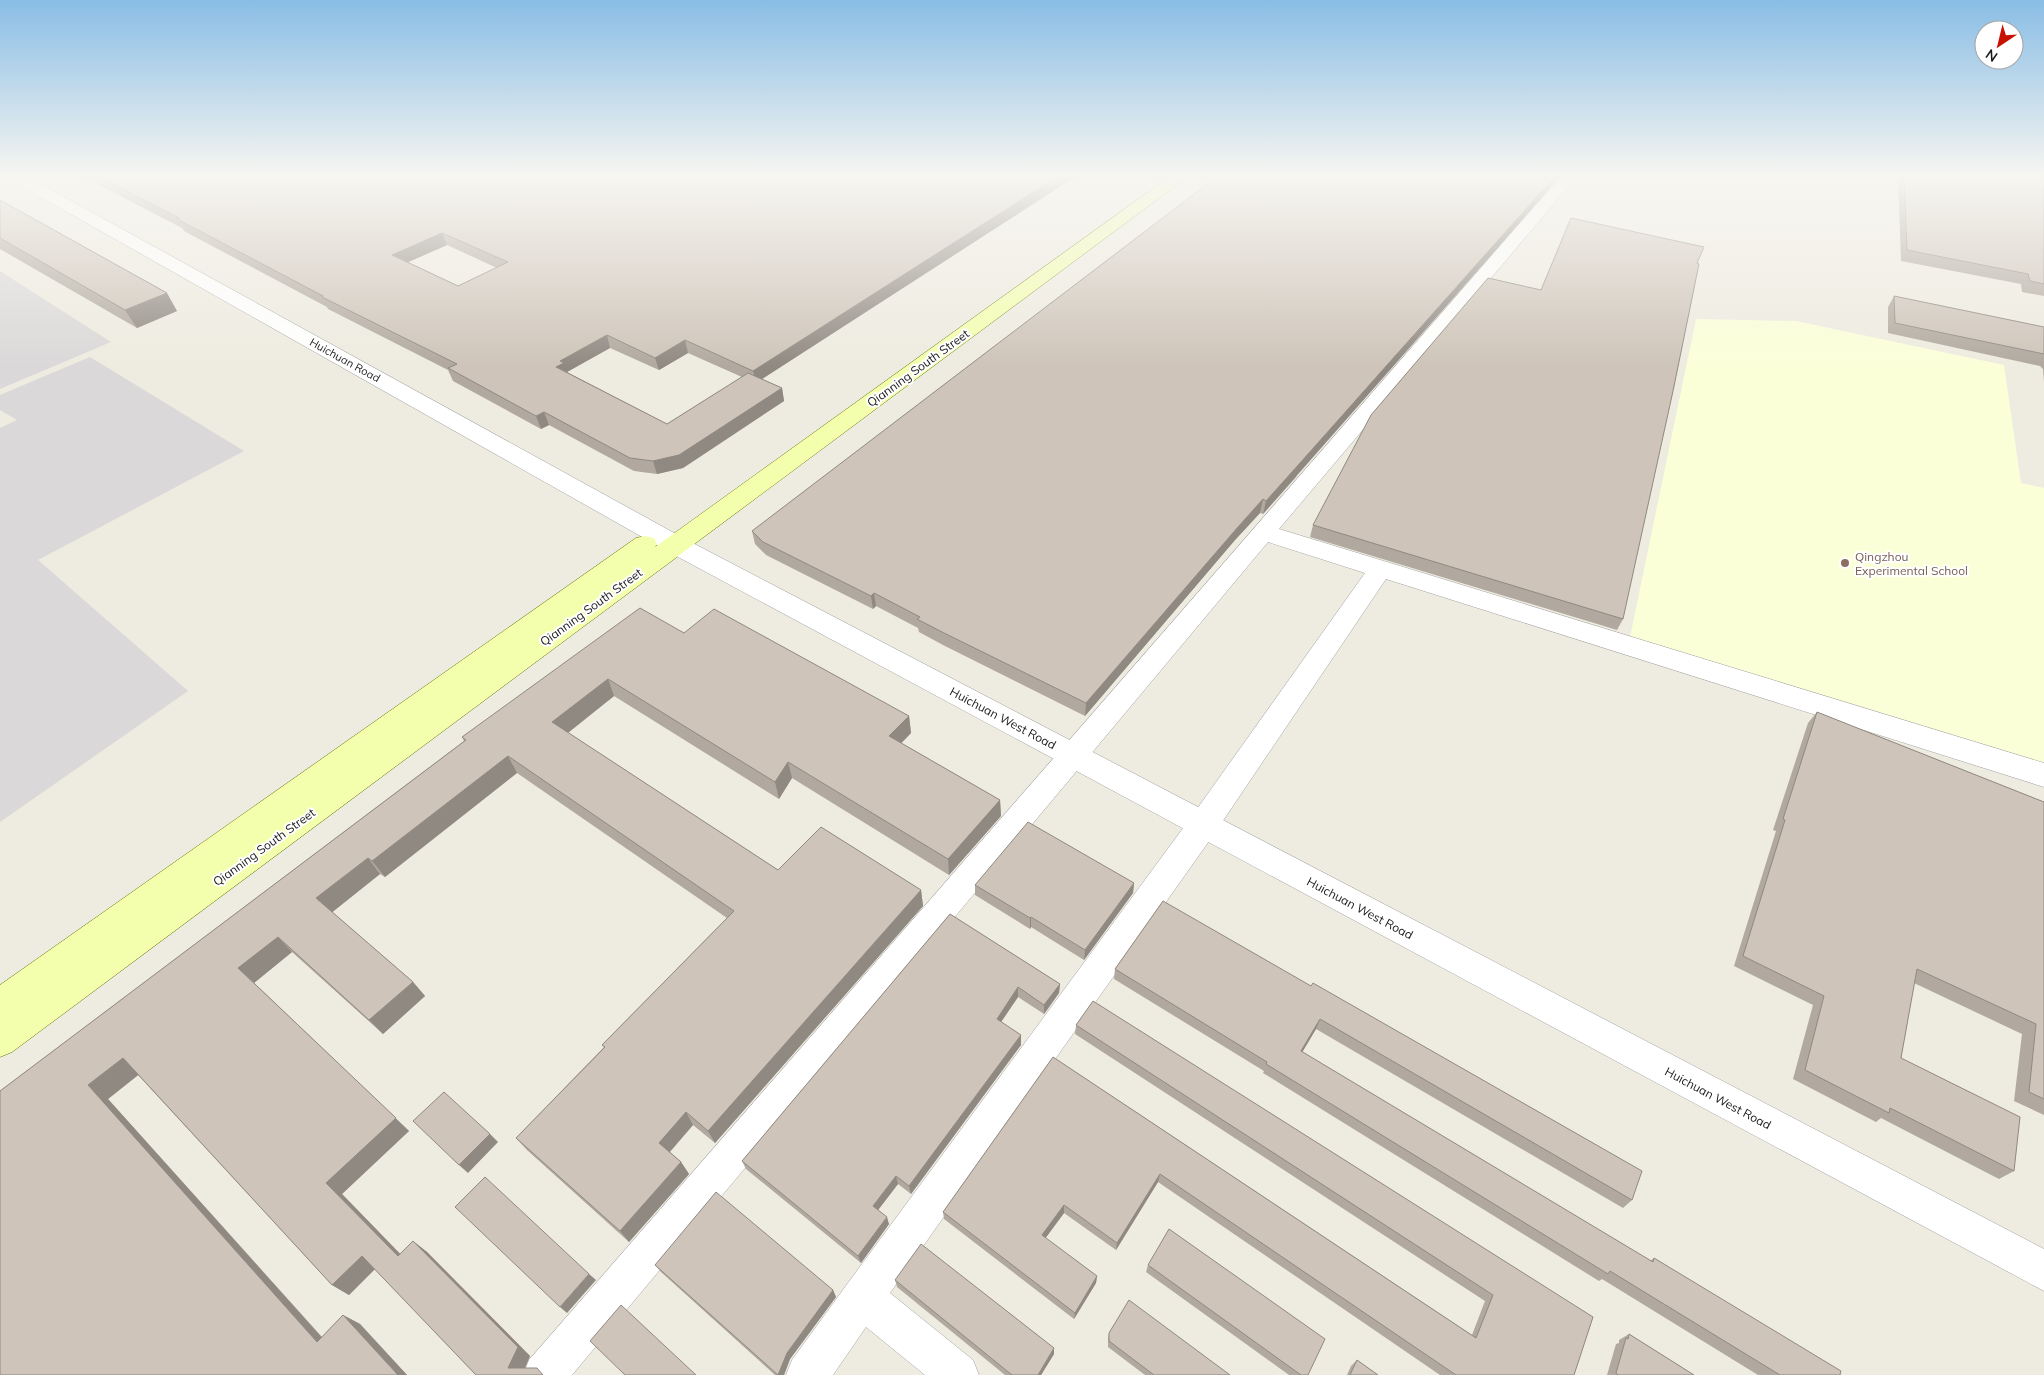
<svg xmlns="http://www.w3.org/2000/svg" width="2044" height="1375" viewBox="0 0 2044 1375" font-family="Mulish,sans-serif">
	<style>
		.residential { fill: #dad8d8 }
		.education { fill: #fbffd8 }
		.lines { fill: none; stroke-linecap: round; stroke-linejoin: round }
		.minor-casing { stroke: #a2a2a2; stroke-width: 1 }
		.tertiary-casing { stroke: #a2a2a2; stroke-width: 1 }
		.secondary-casing { stroke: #5e7500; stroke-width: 1 }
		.minor { fill: #fff; fill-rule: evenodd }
		.tertiary { fill: #fff; fill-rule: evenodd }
		.secondary { fill: #f3ffad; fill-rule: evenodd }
		.wall { fill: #b1a99f; fill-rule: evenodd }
		.shaded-wall { fill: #908982 }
		.building { fill: #cec4b9; stroke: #908982; fill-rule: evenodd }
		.education-dot { fill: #8d6e63; stroke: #fff; stroke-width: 2 }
		.labels { text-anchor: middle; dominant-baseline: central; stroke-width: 4; stroke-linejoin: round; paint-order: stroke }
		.far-street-label { font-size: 11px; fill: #1b1b1b; stroke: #fff }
		.street-label { font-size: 12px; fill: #1b1b1b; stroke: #fff }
		.education-label { font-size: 12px; fill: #785e54; stroke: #fff; text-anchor: start }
	</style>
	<rect width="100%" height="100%" fill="#eeebe0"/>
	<g class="residential">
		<polygon points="0,271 111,342 0,389"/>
		<polygon points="90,357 244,451 38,560 188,691 0,822 0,428 17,420 0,410 0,395"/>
	</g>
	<polygon class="education" points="1696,319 1796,321 2004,365 2021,483 2044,488 2044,764 1630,637"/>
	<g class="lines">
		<g class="minor-casing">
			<polygon id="minor" points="1562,175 1578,175 1279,529 2044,763 2044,787 1386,579 1214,834 890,1293 973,1360 979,1375 925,1375 866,1327 833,1375 786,1375 792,1360 848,1283 1192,816 1365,573 1268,542 572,1375 523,1375 529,1360"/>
		</g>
		<g class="tertiary-casing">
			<polygon id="tertiary" points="5,175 24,175 685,539 2044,1249 2044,1291 667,551 7,178"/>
		</g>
		<g class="secondary-casing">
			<polygon id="secondary" points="1172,175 1190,175 12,1052 0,1057 0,985 636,538 645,536 654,538 657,544 655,547"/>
		</g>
		<use href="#minor" class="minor"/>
		<use href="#tertiary" class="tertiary"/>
		<use href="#secondary" class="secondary"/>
	</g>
	<g class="wall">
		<path d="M80,175h998l-316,204 20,9 2,13 -101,67 -26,6 -23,-3 -85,-46 -8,4 -88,-48 -5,-11 -120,-61 -1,-2 -143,-76 -2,-3zM447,245l50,23 -39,18 -50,-24zM610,348l49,22 29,-17 54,24 -75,47 -100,-52z"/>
		<polygon points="1898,175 2044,175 2044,296 2022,292 2021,284 1901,261"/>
		<polygon points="0,200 177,311 137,328 0,249"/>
		<polygon points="1541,290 1623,619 1617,630 1310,537 1313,525"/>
		<polygon points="1894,296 2044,327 2044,382 2043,369 2040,366 1888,333 1888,307"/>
		<polygon points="1297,476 1263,514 1260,513 1235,540 1085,716 943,645 919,632 918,628 876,606 873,609 766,555 755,544 752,531"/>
		<polygon points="684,633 909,716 911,733 901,743 1000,800 1001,816 949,875 792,778 779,799 614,696 568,733 778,870 921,890 923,906 715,1143 693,1125 670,1152 681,1162 689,1174 629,1242 527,1150 516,1138 604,1047 602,1045 727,918 517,773 385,877 380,874 332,912 413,982 425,996 383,1034 292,952 254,983 409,1131 342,1194 400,1254 413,1241 427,1252 530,1356 525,1368 476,1375 375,1269 349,1295 332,1285 138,1075 108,1099 322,1337 343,1315 360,1324 407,1375 0,1375 0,1091 464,741 462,737"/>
		<polygon points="1817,712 2044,802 2044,1115 2014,1101 2022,1034 1914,983 1901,1058 2014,1171 1999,1179 1881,1118 1876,1122 1793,1079 1813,1005 1734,966 1776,831 1773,830 1808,723"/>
		<polygon points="1134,883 1133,893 1084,960 1031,927 1030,929 975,895 975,885"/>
		<polygon points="1163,901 1632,1200 1623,1208 1316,1029 1302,1052 1650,1261 1654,1258 1840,1375 1758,1375 1602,1279 1599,1281 1263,1073 1264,1071 1114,979 1115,969"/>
		<polygon points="950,914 1060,984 1059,993 1044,1014 1018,997 1001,1022 1021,1035 1021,1045 911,1194 898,1184 878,1210 889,1224 861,1263 746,1169 742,1161"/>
		<polygon points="1076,1025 1593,1317 1574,1375 1440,1375 1158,1182 1116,1250 1064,1213 1045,1238 1097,1276 1096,1283 1074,1319 944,1219 943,1212 1053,1057 1472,1335 1485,1301 1075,1034"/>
		<polygon points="655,1265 833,1290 836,1297 790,1359 784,1375 775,1375 661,1272"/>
		<polygon points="1148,1265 1308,1375 1289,1375 1146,1272"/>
		<polygon points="895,1280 1054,1348 1054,1354 1041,1375 1005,1375 897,1287"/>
		<polygon points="1109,1333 1230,1375 1145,1375 1108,1347 1108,1339"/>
		<polygon points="1629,1334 1694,1375 1607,1375 1616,1344 1619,1343 1619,1340"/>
		<polygon points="1357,1360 1378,1375 1347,1375 1351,1366"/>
	</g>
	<g class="shaded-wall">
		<polygon points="1060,175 1078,175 756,383 753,371"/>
		<polygon points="1556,175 1562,175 1263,514 1266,501"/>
		<polygon points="442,233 447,245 397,267 392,255"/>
		<polygon points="167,293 177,311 137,328 125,310"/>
		<polygon points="607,335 610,348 567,372 556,367 560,361"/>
		<polygon points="685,340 688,353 659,370 655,358"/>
		<polygon points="782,388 784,401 683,468 657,474 653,461"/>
		<polygon points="544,412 549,425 541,429 536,416"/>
		<polygon points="1263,499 1260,513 1235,540 1085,716 1086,703 1238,527"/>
		<polygon points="874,593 876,606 873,609 871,596"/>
		<polygon points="608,679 614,696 560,739 552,722"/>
		<polygon points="909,716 911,733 892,753 889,736"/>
		<polygon points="508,756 517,773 385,877 372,861"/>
		<polygon points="788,762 792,778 779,799 775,782"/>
		<polygon points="1000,800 1001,816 949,875 948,859"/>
		<polygon points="368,858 380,874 330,914 316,898"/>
		<polygon points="1134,883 1133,893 1084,960 1085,950"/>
		<polygon points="921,890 923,906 715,1143 708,1131"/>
		<polygon points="1031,917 1031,927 1030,929 1030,918"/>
		<polygon points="278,937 292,952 254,983 409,1131 342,1194 413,1267 398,1256 326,1183 238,968"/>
		<polygon points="413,982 425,996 383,1034 369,1020"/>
		<polygon points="1060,984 1059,993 1044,1014 1044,1005"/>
		<polygon points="1018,987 1018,997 997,1028 997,1019"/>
		<polygon points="1320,1019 1316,1029 1297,1061 1301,1051"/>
		<polygon points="1021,1035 1021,1045 911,1194 909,1186"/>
		<polygon points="123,1058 142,1072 108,1099 334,1351 317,1342 88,1085"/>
		<polygon points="686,1112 693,1125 667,1155 659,1143"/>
		<polygon points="490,1134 498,1142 468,1173 459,1165"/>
		<polygon points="681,1162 689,1174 629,1242 620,1231"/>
		<polygon points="1160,1174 1158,1182 1116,1250 1117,1243"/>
		<polygon points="896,1176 898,1184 875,1214 873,1206"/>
		<polygon points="1064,1205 1064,1213 1042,1243 1042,1235"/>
		<polygon points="887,1217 889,1224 861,1263 858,1256"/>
		<polygon points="413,1241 427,1252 530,1356 522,1375 508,1368"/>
		<polygon points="362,1256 378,1266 349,1295 332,1285"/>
		<polygon points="589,1274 596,1280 567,1313 560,1307"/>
		<polygon points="1097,1276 1096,1283 1074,1319 1075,1313"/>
		<polygon points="833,1290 836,1297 790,1359 784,1375 778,1375 787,1353"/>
		<polygon points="343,1315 360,1324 407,1375 398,1375"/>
		<polygon points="1054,1348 1054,1354 1041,1375 1038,1375"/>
	</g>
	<g class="building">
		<path d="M95,175h965l-307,196 -68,-31 -30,18 -48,-23 -47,26 4,2 -8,4 111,57 81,-51 34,15 -103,67 -26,6 -23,-3 -86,-46 -8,4 -88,-48 9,-4 -135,-67 1,-1 -146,-77 2,-1zM442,233l66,29 -50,24 -66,-31z"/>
		<polygon points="1219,175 1556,175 1300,463 1266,501 1263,499 1238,527 1086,703 942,632 917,619 920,617 874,593 871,596 763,542 752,531"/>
		<polygon points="1904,175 2044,175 2044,284 2030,281 2028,274 1907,250"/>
		<polygon points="0,200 167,293 125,310 0,238"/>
		<polygon points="1571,218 1704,247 1697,263 1699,264 1673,391 1623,619 1313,525 1371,415 1488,278 1541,290"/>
		<polygon points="1894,296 2044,327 2044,354 1895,323"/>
		<polygon points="640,608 684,633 714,609 909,716 889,736 1000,800 948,859 788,762 775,782 608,679 552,722 778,870 821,827 921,890 708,1131 686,1112 659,1143 681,1162 620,1231 516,1138 605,1047 602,1045 734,911 508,756 372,861 368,858 316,898 413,982 369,1020 278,937 238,968 396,1118 326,1183 398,1256 413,1241 518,1347 508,1368 537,1368 543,1375 476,1375 362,1256 332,1285 123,1058 88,1085 317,1342 343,1315 398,1375 0,1375 0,1091 466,740 462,737"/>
		<polygon points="1817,712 2044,802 2044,1099 2029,1092 2036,1024 1917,969 1901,1058 2020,1117 2014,1171 1890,1108 1889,1113 1805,1070 1824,996 1743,956 1785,820 1783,819"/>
		<polygon points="1028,822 1134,883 1085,950 1031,917 1030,918 975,885"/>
		<polygon points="1163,901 1311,986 1313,983 1642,1171 1632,1200 1320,1019 1301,1051 1653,1262 1654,1258 1841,1371 1840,1375 1780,1375 1610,1271 1608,1274 1266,1064 1267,1062 1115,969"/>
		<polygon points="950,914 1060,984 1044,1005 1018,987 997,1019 1021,1035 909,1186 896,1176 873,1206 887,1217 858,1256 742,1161"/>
		<polygon points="1093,1001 1593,1317 1574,1375 1456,1375 1160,1174 1117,1243 1064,1205 1042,1235 1097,1276 1075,1313 943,1212 1053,1057 1476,1338 1493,1295 1076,1025"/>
		<polygon points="444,1092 490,1134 459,1165 413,1121"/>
		<polygon points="485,1177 589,1274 560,1307 455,1207"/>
		<polygon points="716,1192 833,1290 787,1353 778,1375 655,1265"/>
		<polygon points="1169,1229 1325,1339 1308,1375 1301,1375 1148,1265"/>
		<polygon points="921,1244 1054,1348 1038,1375 1012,1375 895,1280"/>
		<polygon points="1129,1300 1230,1375 1154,1375 1109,1341 1109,1333"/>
		<polygon points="621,1305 696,1375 625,1375 590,1341"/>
		<polygon points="1629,1334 1694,1375 1618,1375 1616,1373 1626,1338 1628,1339"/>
		<polygon points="1357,1360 1378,1375 1350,1375"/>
	</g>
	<linearGradient id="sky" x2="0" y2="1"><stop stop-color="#89bde5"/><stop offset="0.48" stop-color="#f7f6f1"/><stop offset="1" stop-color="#f7f6f1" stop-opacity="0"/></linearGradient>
	<rect width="2044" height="367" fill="url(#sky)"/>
	<circle class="education-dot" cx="1845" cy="563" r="5"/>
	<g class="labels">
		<g class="far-street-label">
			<text transform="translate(345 360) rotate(29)">Huichuan Road</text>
		</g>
		<g class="street-label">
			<text transform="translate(918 368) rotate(-36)">Qianning South Street</text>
			<text transform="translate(591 607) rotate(-36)">Qianning South Street</text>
			<text transform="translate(1003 718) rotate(28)">Huichuan West Road</text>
			<text transform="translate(264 847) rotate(-36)">Qianning South Street</text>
			<text transform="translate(1360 908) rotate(28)">Huichuan West Road</text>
			<text transform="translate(1718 1098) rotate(28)">Huichuan West Road</text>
		</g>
		<g class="education-label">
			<text x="1855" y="556">Qingzhou<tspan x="1855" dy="14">Experimental School</tspan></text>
		</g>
	</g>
	<g transform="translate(1999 45) rotate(215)"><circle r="24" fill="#ffffff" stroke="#a4a4a4"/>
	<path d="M0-4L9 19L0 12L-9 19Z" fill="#c71200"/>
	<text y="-8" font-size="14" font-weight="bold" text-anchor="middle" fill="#1b1b1b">N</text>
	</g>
</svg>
